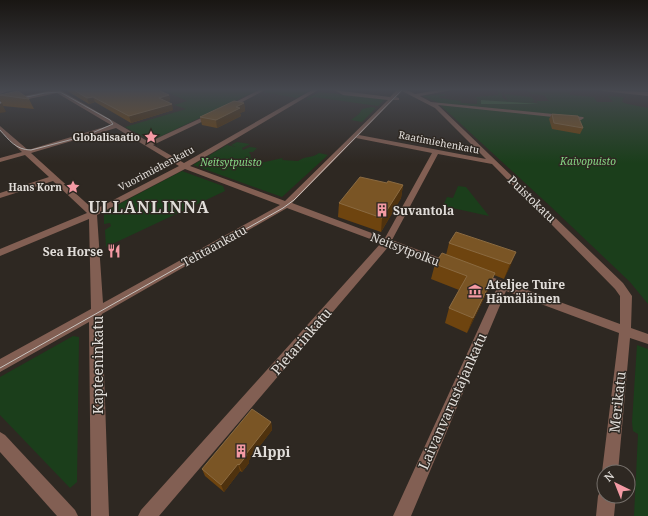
<svg xmlns="http://www.w3.org/2000/svg" width="648" height="516" viewBox="0 0 648 516" font-family="'Noto Serif',serif">
	<style>
		.green { fill: #1b3e1b }
		.forest { fill: #347035 }
		.lines { fill: none; stroke-linecap: round; stroke-linejoin: round }
		.minor { fill: #825f53; fill-rule: evenodd }
		.tram { stroke: #c9c5c1; stroke-width: 1 }
		.wall { fill: #6e440f }
		.shaded-wall { fill: #4f320e }
		.building { fill: #7a5525; stroke: #8a6a41 }
		.labels { text-anchor: middle; dominant-baseline: central; stroke-width: 3; stroke-linejoin: round; paint-order: stroke }
		.far-poi-label { font-size: 10px; font-weight: bold; fill: #e1ddd9; stroke: #2e2822; text-anchor: end }
		.far-street-label { font-size: 10px; fill: #e1ddd9; stroke: #2e2822 }
		.far-park-label { font-size: 10px; font-style: italic; fill: #85d784; stroke: #2e2822 }
		.street-label { font-size: 12px; fill: #e1ddd9; stroke: #2e2822 }
		.poi-label { font-size: 12px; font-weight: bold; fill: #e1ddd9; stroke: #2e2822; text-anchor: start }
		.near-street-label { font-size: 14px; fill: #e1ddd9; stroke: #2e2822 }
		.near-poi-label { font-size: 14px; font-weight: bold; fill: #e1ddd9; stroke: #2e2822; text-anchor: start }
		.district-label { font-size: 16px; font-weight: bold; letter-spacing: 1px; fill: #e1ddd9; stroke: #2e2822 }
	</style>
	<rect width="100%" height="100%" fill="#2e2822"/>
	<g class="green">
		<polygon points="162,90 258,90 151,141 125,127 186,109 174,105 187,101"/>
		<polygon points="266,90 311,90 297,98 263,92"/>
		<polygon points="498,90 500,90 503,98 508,101 502,91 513,90 513,92 503,91 504,94 531,97 535,101 531,102 538,103 536,101 549,101 544,95 532,94 525,90 573,90 570,92 570,95 594,97 597,102 613,102 608,96 624,97 622,102 628,104 648,108 648,304 630,282 549,205 437,102 422,96 445,94 445,96 439,96 440,98 461,101 461,103 477,104 477,100 464,97 479,100 475,97 498,95"/>
		<polygon points="319,92 385,99 378,106 314,97 309,100 306,99"/>
		<polygon points="371,107 376,108 362,122 351,120 359,114 362,109"/>
		<path d="M237,142l13,2 -8,4 1,2 7,-3 7,1 -4,4h-4l2,4 -1,1 10,6 23,-5 -1,2 16,1c7,-5 15,-3 21,-8l9,2 -46,42 -89,-32 34,-20 9,2 -5,-2z"/>
		<polygon points="182,171 223,186 225,191 106,247 105,230 111,226 110,223 104,224 104,214 106,211"/>
		<polygon points="458,186 466,187 489,216 443,206 447,197 453,198"/>
		<polygon points="73,336 79,337 77,482 70,488 0,415 0,377"/>
		<polygon points="637,345 648,349 648,516 634,516 638,434 633,431 632,422"/>
	</g>
	<polygon class="forest" points="481,100 539,104 481,104"/>
	<g class="lines">
		<g class="minor">
			<polygon points="0,90 12,90 0,94"/>
			<path d="M53,90h7l89,52 61,-28h4v2l-61,29 31,18 128,-73h6l-128,76 95,35 103,-101 -45,-5 -9,-5 56,7 7,-7h10l8,4 24,-4h13l-32,6 11,6 152,15 1,1 -3,2 -143,-15 185,178 9,13 -1,32 17,6v10l-18,-6 -12,134h-14v5l-2,-5 17,-139 -113,-42 -95,225h-18l104,-228 -22,-8 -1,-3 1,-3h8l137,50v-28l-5,-7 -123,-125 -54,-10 -46,86 61,23 1,2 -1,2h-8l-56,-21 -230,270h-21l3,-6 240,-267 -94,-35 -185,106 7,202h-18l-2,-194 -89,50v-13l91,-50 -2,-90 -89,37v-7l87,-36 -34,-32 -53,17v-5l49,-16 -24,-22 -25,7v-4l22,-6 -22,-21v-5l28,24 83,-25 -54,-32 -57,12v-4zM402,91l33,17 51,51 -127,-24 34,-35h6v-2l-3,-1zM116,128l63,38 -85,44 -63,-57zM356,138l76,15 -47,85 -93,-35zM185,169l95,36 -177,98 -6,-88z"/>
			<polygon points="259,90 265,90 229,109 224,108"/>
			<polygon points="601,90 648,92 648,96 603,91"/>
			<polygon points="0,432 5,435 75,510 78,516 57,516 0,452"/>
			<polygon points="604,489 604,496 616,496 614,516 596,516 598,496 601,490"/>
		</g>
		<g class="tram">
			<path d="M0,103l45,-10 15,-1 50,28 3,4 -28,12 -54,14c-15,0 -22,-10 -31,-20"/>
			<polyline points="0,368 283,208 294,200 402,90"/>
		</g>
	</g>
	<g class="wall">
		<polygon points="68,90 158,90 169,95 170,101 167,102 173,110 131,123 95,102 89,104 69,92"/>
		<polygon points="0,94 0,95 29,99 34,109 3,106 0,100"/>
		<polygon points="244,103 245,111 240,113 241,116 217,128 202,125 200,117"/>
		<polygon points="552,114 583,128 580,134 552,129 549,119"/>
		<polygon points="387,183 403,185 401,198 381,232 338,217 339,203"/>
		<polygon points="449,243 516,252 504,279 494,275 489,288 467,333 445,323 449,308 459,290 431,279 435,264 446,255"/>
		<polygon points="271,422 272,430 249,460 249,463 242,472 240,471 224,492 205,476 202,469"/>
	</g>
	<g class="shaded-wall">
		<polygon points="169,95 170,101 160,103 159,98"/>
		<polygon points="93,97 95,102 89,104 87,98"/>
		<polygon points="2,103 6,112 0,113 0,104"/>
		<polygon points="244,103 245,111 240,113 241,116 217,128 216,120 236,107"/>
		<polygon points="172,104 173,110 131,123 129,116"/>
		<polygon points="403,185 401,198 381,232 382,218"/>
		<polygon points="516,252 510,267 504,279 510,264"/>
		<polygon points="495,273 489,288 467,333 473,318"/>
		<polygon points="271,422 272,430 249,460 249,463 242,472 239,465 246,454"/>
		<polygon points="238,464 240,471 224,492 221,485"/>
	</g>
	<g class="building">
		<polygon points="74,90 158,90 169,95 159,98 172,104 129,116 93,97 87,98"/>
		<polygon points="18,91 29,99 0,95"/>
		<polygon points="234,101 244,103 236,107 240,108 216,120 200,117"/>
		<polygon points="552,114 578,116 583,128 554,123"/>
		<polygon points="360,177 387,183 388,181 403,185 382,218 339,203"/>
		<polygon points="456,232 516,252 510,264 449,243"/>
		<polygon points="442,253 495,273 473,318 449,308 467,276 435,264"/>
		<polygon points="252,409 271,422 246,454 247,455 239,465 238,464 221,485 202,469"/>
	</g>
	<linearGradient id="sky" x2="0" y2="1"><stop stop-color="#191613"/><stop offset="0.55" stop-color="#46484f"/><stop offset="1" stop-color="#46484f" stop-opacity="0"/></linearGradient>
	<rect width="648" height="163" fill="url(#sky)"/>
	<defs>
		<g id="sight-bare" transform="scale(1.08)"><path d="M0-6L1.8-2.2L6-1.7L2.9 1.2L3.7 5.4L0 3.3L-3.7 5.4L-2.9 1.2L-6-1.7L-1.8-2.2Z" fill="#f49aa4" stroke="#2e2822" stroke-width="2.5" paint-order="stroke"/></g>
		<g id="building-bare" transform="scale(1.08)"><path d="M-4-6H4V6H1V3H-1V6H-4ZM-2.5-4.3h1.7v1.8h-1.7ZM.8-4.3h1.7v1.8H.8ZM-2.5-1h1.7V.8h-1.7ZM.8-1h1.7V.8H.8Z" fill="#f49aa4" stroke="#2e2822" stroke-width="2.5" paint-order="stroke"/></g>
		<g id="restaurant-bare" transform="scale(1.08)"><path d="M-5-6h1v4h1v-4h1v4h1v-4h1v5L-1.5 .5V6h-2V.5L-5-1ZM5-6V6H3V1.5H1.5Q1.5-4 5-6Z" fill="#f49aa4" stroke="#2e2822" stroke-width="2.5" paint-order="stroke"/></g>
		<g id="museum-bare" transform="scale(1.08)"><path d="M0-6L6-3V-2H-6V-3ZM-5-1h2V3h-2ZM-1-1h2V3h-2ZM3-1h2V3H3ZM-6 4H6V6H-6Z" fill="#f49aa4" stroke="#2e2822" stroke-width="2.5" paint-order="stroke"/></g>
	</defs>
	<g fill-rule="evenodd">
		<use href="#sight-bare" x="151" y="137"/>
		<use href="#sight-bare" x="73" y="187"/>
		<use href="#building-bare" x="382" y="210"/>
		<use href="#restaurant-bare" x="114" y="251"/>
		<use href="#museum-bare" x="475" y="291"/>
		<use href="#building-bare" x="241" y="451"/>
	</g>
	<g class="labels">
		<g class="far-poi-label">
			<text x="140" y="137">Globalisaatio</text>
			<text x="62" y="187">Hans Korn</text>
		</g>
		<g class="far-street-label">
			<text transform="translate(439 142) rotate(11)">Raatimiehenkatu</text>
			<text transform="translate(156 168) rotate(-28)">Vuorimiehenkatu</text>
		</g>
		<g class="far-park-label">
			<text x="588" y="161">Kaivopuisto</text>
			<text x="231" y="162">Neitsytpuisto</text>
		</g>
		<g class="street-label">
			<text transform="translate(532 199) rotate(44)">Puistokatu</text>
			<text transform="translate(214 246) rotate(-29)">Tehtaankatu</text>
			<text transform="translate(405 249) rotate(21)">Neitsytpolku</text>
		</g>
		<g class="poi-label">
			<text x="393" y="210">Suvantola</text>
			<text x="103" y="251" text-anchor="end">Sea Horse</text>
			<text x="486" y="284">Ateljee Tuire<tspan x="486" dy="14">Hämäläinen</tspan></text>
		</g>
		<g class="near-street-label">
			<text transform="translate(301 341) rotate(-49)">Pietarinkatu</text>
			<text transform="translate(97 365) rotate(-90)">Kapteeninkatu</text>
			<text transform="translate(452 401) rotate(-66)">Laivanvarustajankatu</text>
			<text transform="translate(617 402) rotate(-84)">Merikatu</text>
		</g>
		<g class="near-poi-label">
			<text x="252" y="451">Alppi</text>
		</g>
		<g class="district-label">
			<text x="149" y="207">ULLANLINNA</text>
		</g>
	</g>
	<g transform="translate(616 484) rotate(317)"><circle r="19" fill="#2e2822" stroke="#76706b"/>
	<path d="M0-3L7 15L0 10L-7 15Z" fill="#f49aa4"/>
	<text y="-6" font-size="11" font-weight="bold" text-anchor="middle" fill="#e1ddd9">N</text>
	</g>
</svg>
